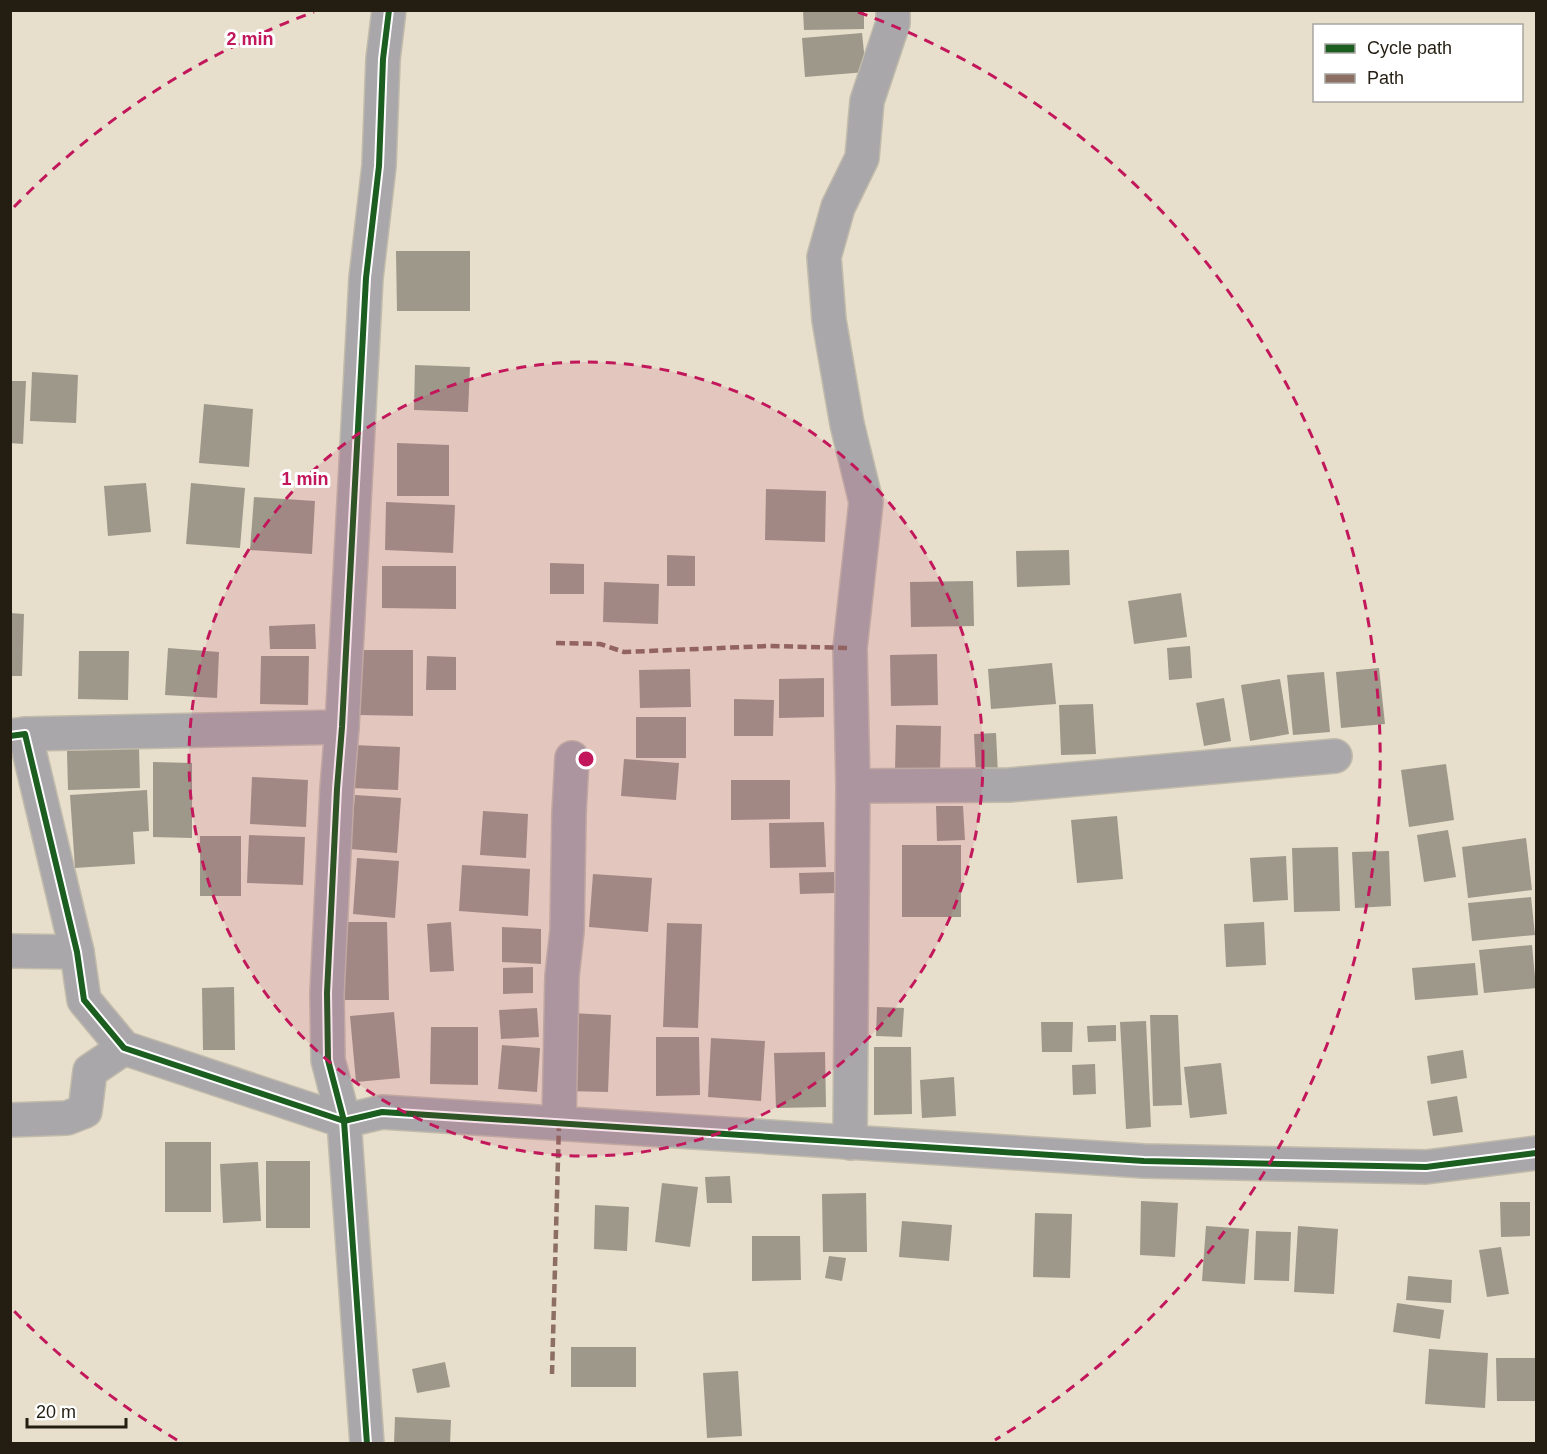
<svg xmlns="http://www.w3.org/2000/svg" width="1547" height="1454" viewBox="0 0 1547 1454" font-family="Arial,sans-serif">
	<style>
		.building { fill: #9e988a }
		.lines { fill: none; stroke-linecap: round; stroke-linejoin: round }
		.minor-casing { stroke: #c1bbac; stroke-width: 36 }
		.minor { stroke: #a9a7a9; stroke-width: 33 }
		.quiet { stroke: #8d6e63; stroke-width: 4.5; stroke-dasharray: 9 4.5; stroke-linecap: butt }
		.cycleway-casing { stroke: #fff; stroke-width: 10 }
		.cycleway { stroke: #1b5e20; stroke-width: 6 }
		.ring { fill: none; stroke: #c2185b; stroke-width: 3; stroke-dasharray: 10 8 }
		.centre { fill: #c2185b; stroke: #fff; stroke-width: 3 }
		.ring-label { font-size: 18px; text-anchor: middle; font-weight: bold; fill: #c2185b; stroke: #fff; stroke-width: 6; stroke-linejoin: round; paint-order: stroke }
	</style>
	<rect width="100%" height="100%" fill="#e7decb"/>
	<g class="building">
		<polygon points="803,10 864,10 864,29 804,30"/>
		<polygon points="862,33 866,72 805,77 802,38"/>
		<polygon points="396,251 470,251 470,311 397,311"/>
		<polygon points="415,365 470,367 468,412 414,410"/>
		<polygon points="32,372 78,375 76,423 30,421"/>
		<polygon points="10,381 26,381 23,444 10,443"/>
		<polygon points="204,404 253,409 249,467 199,463"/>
		<polygon points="397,443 449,445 449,496 397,496"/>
		<polygon points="146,483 151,532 108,536 104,486"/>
		<polygon points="191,483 245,488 240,548 186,544"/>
		<polygon points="766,489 826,491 825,542 765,540"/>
		<polygon points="254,497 315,501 312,554 250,550"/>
		<polygon points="386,502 455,505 453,553 385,550"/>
		<polygon points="1069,550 1070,585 1017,587 1016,551"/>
		<polygon points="667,555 695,556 695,586 667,586"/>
		<polygon points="550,563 584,564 584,594 550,594"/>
		<polygon points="382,566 456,566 456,609 382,608"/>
		<polygon points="973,581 974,626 911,627 910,582"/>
		<polygon points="604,582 659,584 658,624 603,622"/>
		<polygon points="1181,593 1187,637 1134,644 1128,601"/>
		<polygon points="10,613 24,614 22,676 10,676"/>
		<polygon points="315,624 316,649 270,649 269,626"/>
		<polygon points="1190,646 1192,678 1169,680 1167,648"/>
		<polygon points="168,648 219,652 217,698 165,695"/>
		<polygon points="359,650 413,650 413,716 359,715"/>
		<polygon points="79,651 129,651 128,700 78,699"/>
		<polygon points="937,654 938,705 891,706 890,655"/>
		<polygon points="261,656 309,656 308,705 260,704"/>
		<polygon points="427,656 456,657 456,690 426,690"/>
		<polygon points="1052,663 1056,704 991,709 988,669"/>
		<polygon points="1379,668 1385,724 1341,728 1336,672"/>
		<polygon points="690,669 691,707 640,708 639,670"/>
		<polygon points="1324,672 1330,732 1293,735 1287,675"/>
		<polygon points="824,678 824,717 779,718 779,679"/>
		<polygon points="1280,679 1289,734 1250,741 1241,685"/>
		<polygon points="1224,698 1231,741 1204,746 1196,703"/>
		<polygon points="734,699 774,700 773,736 734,736"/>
		<polygon points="1093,704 1096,754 1061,755 1059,705"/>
		<rect x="636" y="717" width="50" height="41"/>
		<polygon points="896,725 941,726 940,774 895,772"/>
		<polygon points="996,733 998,774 976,775 974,734"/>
		<polygon points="353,745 400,747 398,790 351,788"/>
		<polygon points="139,748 140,788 68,790 67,751"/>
		<polygon points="624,759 679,763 676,800 621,796"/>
		<polygon points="153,762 192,763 192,838 153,837"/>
		<polygon points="1446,764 1454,820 1409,827 1401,770"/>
		<polygon points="252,777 308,780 306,827 250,824"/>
		<polygon points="731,780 790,780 790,819 731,820"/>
		<polygon points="147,790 149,831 133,832 135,864 75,868 70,795"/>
		<polygon points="355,795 401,798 397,853 350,849"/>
		<polygon points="936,806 963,806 965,840 937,841"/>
		<polygon points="483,811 528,814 526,858 480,855"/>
		<polygon points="1117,816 1123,879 1077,883 1071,820"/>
		<polygon points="824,822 826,867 770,868 769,823"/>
		<polygon points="1448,830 1456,877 1424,882 1417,835"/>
		<polygon points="249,835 305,837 303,885 247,883"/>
		<rect x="200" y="836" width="41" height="60"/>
		<polygon points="1526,838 1532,890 1468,898 1462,847"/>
		<rect x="902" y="845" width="59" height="72"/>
		<polygon points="1338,847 1340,911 1294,912 1292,848"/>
		<polygon points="1389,851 1391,906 1355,908 1352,852"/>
		<polygon points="1286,856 1288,900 1253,902 1250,858"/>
		<polygon points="357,858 399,861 395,918 353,914"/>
		<polygon points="462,865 530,869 528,916 459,911"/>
		<polygon points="834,872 835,893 800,894 799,873"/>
		<polygon points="593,874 652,878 648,932 589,927"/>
		<polygon points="1531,897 1535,935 1472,941 1468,903"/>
		<polygon points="342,922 387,922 389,1000 344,1000"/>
		<polygon points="451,922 454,971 430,972 427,924"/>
		<polygon points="1264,922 1266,965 1226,967 1224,924"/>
		<polygon points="667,923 702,924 698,1028 663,1027"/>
		<polygon points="502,927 541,929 541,964 502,962"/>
		<polygon points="1532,945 1536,988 1484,993 1479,950"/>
		<polygon points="1475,963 1478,995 1415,1000 1412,968"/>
		<polygon points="533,967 533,993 503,994 503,968"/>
		<polygon points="234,987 235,1050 203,1050 202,988"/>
		<polygon points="877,1007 904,1008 902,1037 876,1036"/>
		<polygon points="537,1008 539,1037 501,1039 499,1010"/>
		<polygon points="394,1012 400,1078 356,1082 350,1016"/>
		<polygon points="570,1013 611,1015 608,1092 567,1091"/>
		<polygon points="1150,1015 1178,1015 1182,1105 1153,1106"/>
		<polygon points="1146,1021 1151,1127 1126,1129 1120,1022"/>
		<polygon points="1041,1022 1073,1022 1072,1052 1042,1052"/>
		<polygon points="1116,1025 1116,1041 1088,1042 1087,1026"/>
		<polygon points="431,1027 478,1027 478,1085 430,1084"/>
		<polygon points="656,1037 699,1037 700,1095 656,1096"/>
		<polygon points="711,1038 765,1041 761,1101 708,1097"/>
		<polygon points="502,1045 540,1048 537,1092 498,1089"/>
		<polygon points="874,1047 911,1047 912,1114 874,1115"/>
		<polygon points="1463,1050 1467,1078 1431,1084 1427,1056"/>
		<polygon points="825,1052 826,1107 776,1108 774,1053"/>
		<polygon points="1221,1063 1227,1114 1190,1118 1184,1067"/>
		<polygon points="1095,1064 1096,1094 1073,1095 1072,1065"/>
		<polygon points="954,1077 956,1116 922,1118 920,1080"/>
		<polygon points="1457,1096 1463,1132 1433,1136 1427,1101"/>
		<rect x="165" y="1142" width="46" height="70"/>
		<rect x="266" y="1161" width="44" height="67"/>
		<polygon points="258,1162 261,1221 223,1223 220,1164"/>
		<polygon points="730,1176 732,1203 707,1203 705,1177"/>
		<polygon points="662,1183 698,1187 690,1247 655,1242"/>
		<polygon points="866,1193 867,1252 823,1252 822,1194"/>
		<polygon points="1141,1201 1178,1203 1175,1257 1140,1255"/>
		<polygon points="1500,1202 1530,1202 1530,1236 1501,1237"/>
		<polygon points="595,1205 629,1207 627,1251 594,1249"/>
		<polygon points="1035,1213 1072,1214 1070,1278 1033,1277"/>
		<polygon points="902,1221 952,1225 949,1261 899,1257"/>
		<polygon points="1206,1226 1249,1229 1245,1284 1202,1281"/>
		<polygon points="1298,1226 1338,1229 1334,1294 1294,1292"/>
		<polygon points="1256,1231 1291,1232 1289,1281 1254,1280"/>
		<polygon points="752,1236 800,1236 801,1280 752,1281"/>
		<polygon points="1501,1247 1509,1294 1487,1297 1479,1250"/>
		<polygon points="829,1256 846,1258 842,1281 825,1278"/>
		<polygon points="1408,1276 1452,1280 1451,1303 1406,1300"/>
		<polygon points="1397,1303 1444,1310 1440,1339 1393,1332"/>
		<rect x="571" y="1347" width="65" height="40"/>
		<polygon points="1429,1349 1488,1353 1485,1408 1425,1404"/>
		<polygon points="1496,1358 1535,1358 1535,1401 1497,1401"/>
		<polygon points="445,1362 450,1387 417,1393 412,1369"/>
		<polygon points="738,1371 742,1436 707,1438 703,1373"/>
		<polygon points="395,1417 451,1420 450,1444 394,1444"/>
	</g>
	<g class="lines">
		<g class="minor-casing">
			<g id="minor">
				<polyline points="25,734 342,727"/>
				<polyline points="10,736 25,734 77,952 84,1000 124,1048 344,1121 382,1112 1144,1161 1426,1167 1536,1153"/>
				<polyline points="853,786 1009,785 1335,756"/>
				<polyline points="10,951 77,952"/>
				<polyline points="10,1120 67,1118 85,1111 90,1071 124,1048"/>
				<polyline points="559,1123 562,976 567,931 569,813 572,758"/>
				<polyline points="850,1143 853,786 850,648 866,502 847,424 829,320 824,257 838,207 862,158 867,101 893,23 893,10"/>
				<polyline points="367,1444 344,1121 328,1060 327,993 337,789 342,727 366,278 379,166 383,59 389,10"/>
			</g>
		</g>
		<use href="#minor" class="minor"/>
		<g class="quiet">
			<polyline points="556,643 600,644 624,652 769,646 850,648"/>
			<polyline points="552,1374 559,1123"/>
		</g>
		<g class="cycleway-casing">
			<g id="cycleway">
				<polyline points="10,736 25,734 77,952 84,1000 124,1048 344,1121 382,1112 1144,1161 1426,1167 1536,1153"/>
				<polyline points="367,1444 344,1121 328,1060 327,993 337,789 342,727 366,278 379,166 383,59 389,10"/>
			</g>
		</g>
		<use href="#cycleway" class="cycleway"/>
	</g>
	<circle cx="586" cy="759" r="397" fill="#c2185b" fill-opacity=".12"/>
	<g class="ring">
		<circle cx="586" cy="759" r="397"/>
		<path d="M177 1440A795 795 0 0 1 14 1311M14 207A795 795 0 0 1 314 12M858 12A795 795 0 0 1 995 1440"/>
	</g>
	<circle cx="586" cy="759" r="9" class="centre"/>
	<g class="ring-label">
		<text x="250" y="45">2 min</text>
		<text x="305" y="485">1 min</text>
	</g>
	<rect width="1547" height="1454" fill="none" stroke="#241e12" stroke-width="24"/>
	<rect x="1313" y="24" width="210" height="78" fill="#ffffff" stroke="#a7a5a0" stroke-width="1.5"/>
	<rect x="1325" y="44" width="30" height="9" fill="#1b5e20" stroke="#a7a5a0" stroke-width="1.5"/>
	<text x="1367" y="54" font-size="18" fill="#241e12">Cycle path</text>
	<rect x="1325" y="74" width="30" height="9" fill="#8d6e63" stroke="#a7a5a0" stroke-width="1.5"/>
	<text x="1367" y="84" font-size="18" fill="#241e12">Path</text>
	<path d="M27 1418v9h99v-9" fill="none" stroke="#241e12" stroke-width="3"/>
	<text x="36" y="1418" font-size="18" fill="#241e12" stroke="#ffffff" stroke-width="4.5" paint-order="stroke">20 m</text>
</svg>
